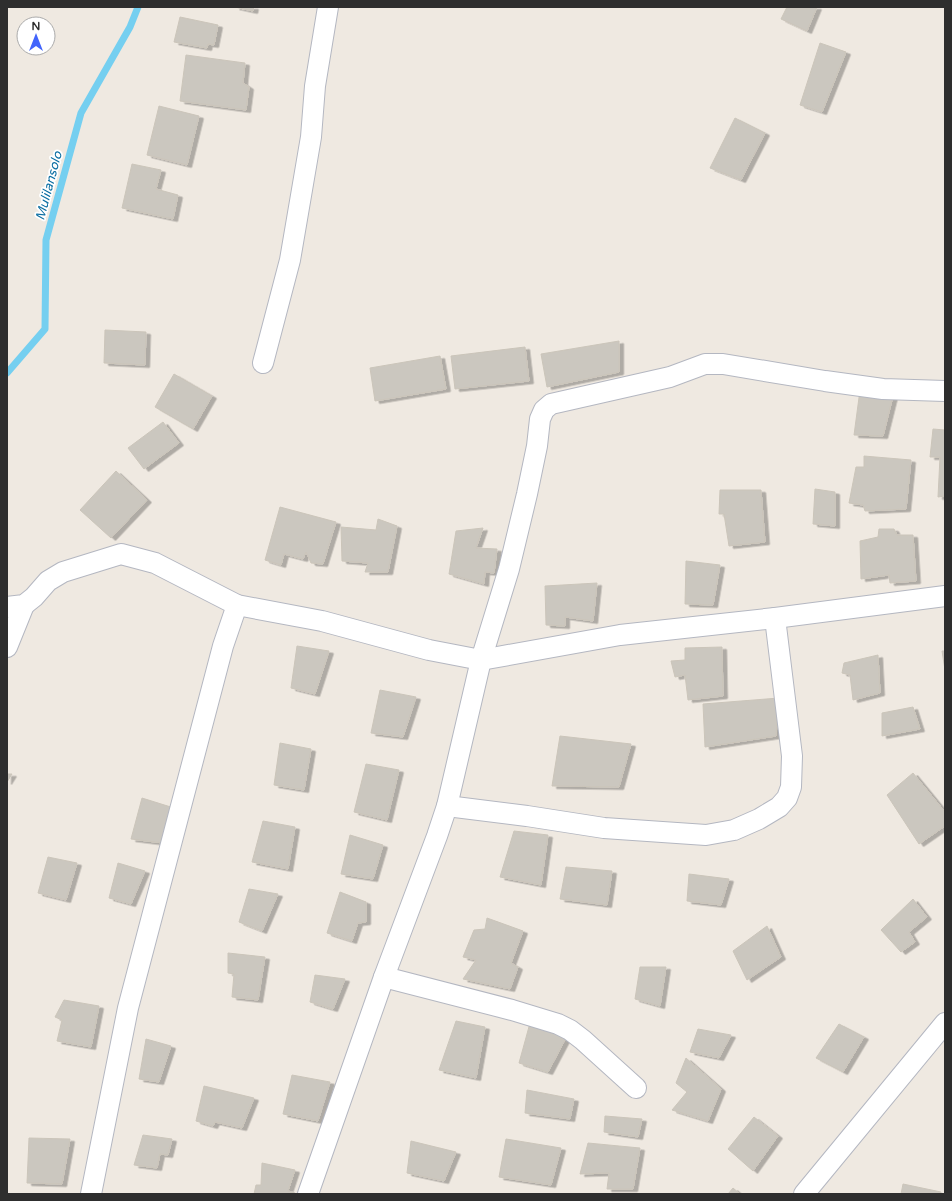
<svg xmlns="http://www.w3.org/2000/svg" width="952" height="1201" viewBox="0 0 952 1201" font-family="'Varela Round',sans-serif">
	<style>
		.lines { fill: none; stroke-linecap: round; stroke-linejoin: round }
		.stream { stroke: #75cff0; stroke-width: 7 }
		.building { fill: #cbc7bf; stroke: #cbc5ba; filter: url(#shadow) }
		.street-casing { stroke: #b4b7c1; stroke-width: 22 }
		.street { stroke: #fff; stroke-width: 20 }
		.labels { text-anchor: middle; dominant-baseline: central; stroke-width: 3.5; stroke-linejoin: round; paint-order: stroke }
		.water-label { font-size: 13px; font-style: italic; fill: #0d6fa3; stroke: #fff }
	</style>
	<defs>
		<filter id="shadow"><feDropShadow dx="4.5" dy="2.5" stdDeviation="0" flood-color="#0004"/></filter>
	</defs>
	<rect width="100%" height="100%" fill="#efe9e1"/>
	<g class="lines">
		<polyline class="stream" points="7,373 45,329 46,240 81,113 130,27 138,7"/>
	</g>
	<g class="building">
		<polygon points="235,7 254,7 253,11"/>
		<polygon points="787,7 817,7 807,31 781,19"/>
		<polygon points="180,17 218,25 214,45 208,44 207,48 174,42"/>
		<polygon points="820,43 846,52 822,112 800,105"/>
		<polygon points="186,55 245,63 243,83 249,87 246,110 180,101"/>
		<polygon points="159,106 199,116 187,165 147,155"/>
		<polygon points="735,118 765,133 741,180 710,168"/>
		<polygon points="132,164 161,170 156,189 178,195 173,219 122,208"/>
		<polygon points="105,330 146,332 145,365 104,363"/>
		<polygon points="619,341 619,372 547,387 541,354"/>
		<polygon points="525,347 529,381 455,389 451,356"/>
		<polygon points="440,356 446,389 375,401 370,368"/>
		<polygon points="174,374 212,396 193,429 155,407"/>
		<polygon points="860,390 893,396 883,436 854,435"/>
		<polygon points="163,422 179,443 144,469 128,448"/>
		<polygon points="933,429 945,430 945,496 938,497 940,457 930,457"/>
		<polygon points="864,456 911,460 906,509 865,511 863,505 849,503 856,467 864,467"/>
		<polygon points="116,471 147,500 111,538 80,510"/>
		<polygon points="815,489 835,492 835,526 813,524"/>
		<polygon points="720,490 761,490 765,542 729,546 724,514 719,514"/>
		<polygon points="280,507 336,522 323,564 311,563 306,552 303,559 284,554 281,565 265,560"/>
		<polygon points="378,519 397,526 388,572 365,572 368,563 342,561 341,527 376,530"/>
		<polygon points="483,528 476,548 497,549 494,573 485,572 484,584 449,574 456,531"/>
		<polygon points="879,529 894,529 897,535 913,535 916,581 890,583 889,575 861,579 860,541 878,537"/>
		<polygon points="686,561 720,565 713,605 685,604"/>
		<polygon points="597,583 593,621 565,617 565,626 546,625 545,586"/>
		<polygon points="297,646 329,651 315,694 291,688"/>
		<polygon points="722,647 723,696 688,700 685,675 675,677 671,661 685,660 685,648"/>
		<polygon points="942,651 945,651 945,670"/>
		<polygon points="878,655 880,693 853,700 850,675 842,673 844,663"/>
		<polygon points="380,690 416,697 403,737 371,733"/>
		<polygon points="779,698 776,736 705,747 703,704"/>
		<polygon points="913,707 920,729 882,736 882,713"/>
		<polygon points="560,736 631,744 619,787 552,786"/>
		<polygon points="280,743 311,749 304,790 274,785"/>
		<polygon points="366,764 399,770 387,820 354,812"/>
		<polygon points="913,773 945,812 945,826 919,844 887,795"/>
		<polygon points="7,774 12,774 7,782"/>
		<polygon points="142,798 174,808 163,843 131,839"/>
		<polygon points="263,821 295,827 288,869 252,862"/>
		<polygon points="514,831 548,835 541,885 500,877"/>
		<polygon points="350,835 383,845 373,879 341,874"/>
		<polygon points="48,857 77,863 66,900 38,893"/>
		<polygon points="118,863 145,871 131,904 109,898"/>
		<polygon points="566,867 612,871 607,905 560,899"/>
		<polygon points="689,874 729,879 721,905 687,901"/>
		<polygon points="249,889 278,894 262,931 239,922"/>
		<polygon points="340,892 366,902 366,922 358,923 352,941 327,933"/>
		<polygon points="913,899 927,917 909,932 915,942 901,952 881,930"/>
		<polygon points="487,918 523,931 511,963 518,967 510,989 463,979 476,960 463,957 474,930 485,929"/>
		<polygon points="767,926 781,957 747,980 733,951"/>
		<polygon points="228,953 265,957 258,1000 232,997 234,974 228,973"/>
		<polygon points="640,967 666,967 660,1006 635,999"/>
		<polygon points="315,975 345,979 333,1009 310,1002"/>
		<polygon points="64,1000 99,1006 91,1047 57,1041 62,1020 55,1017"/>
		<polygon points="456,1021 485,1027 476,1078 439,1070"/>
		<polygon points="530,1023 568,1034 548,1072 519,1063"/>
		<polygon points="839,1024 864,1037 843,1072 816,1058"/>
		<polygon points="698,1029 731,1035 719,1058 690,1052"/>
		<polygon points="146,1039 171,1046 159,1082 139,1079"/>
		<polygon points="686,1058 721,1089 708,1121 672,1110 687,1092 676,1083"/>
		<polygon points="292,1075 330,1082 318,1121 283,1114"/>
		<polygon points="204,1086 254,1098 242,1128 215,1122 213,1126 196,1121"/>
		<polygon points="527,1090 574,1099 570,1119 525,1113"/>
		<polygon points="605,1116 642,1119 638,1137 604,1132"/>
		<polygon points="754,1117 778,1136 753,1171 728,1149"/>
		<polygon points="143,1135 172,1139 168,1155 160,1154 157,1168 134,1165"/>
		<polygon points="29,1138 70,1139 62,1184 27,1183"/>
		<polygon points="506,1139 561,1148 551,1185 499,1177"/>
		<polygon points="411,1141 456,1152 444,1181 407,1173"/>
		<polygon points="588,1143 640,1148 633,1189 607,1189 609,1173 580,1174"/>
		<polygon points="262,1163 295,1170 288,1191 295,1193 295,1194 254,1194 256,1185 261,1185"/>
		<polygon points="903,1184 941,1192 941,1194 901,1194"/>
		<polygon points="733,1188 740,1194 728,1194"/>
	</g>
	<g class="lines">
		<g class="street-casing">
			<g id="street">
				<polyline points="263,363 290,260 311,137 315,86 328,7"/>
				<polyline points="7,607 24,605 34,597 48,581 63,572 121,554 155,563 237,605 322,621 429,650 481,660 620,635 775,618 945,596"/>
				<polyline points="7,647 24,605"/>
				<polyline points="447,806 527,816 604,828 706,835 734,830 759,819 779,807 787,798 791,787 792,756 775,618"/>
				<polyline points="384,977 512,1010 558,1024 570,1030 583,1040 636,1088"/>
				<polyline points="91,1194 128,1008 223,646 237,605"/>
				<polyline points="308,1194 384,977 437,836 447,806 481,660 509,569 527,494 537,446 540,419 544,410 551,404 670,377 705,364 723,364 825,381 883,389 945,391"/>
				<polyline points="804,1194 945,1023"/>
			</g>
		</g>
		<use href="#street" class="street"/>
	</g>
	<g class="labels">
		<g class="water-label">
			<text transform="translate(49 186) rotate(-75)">Mulilansolo</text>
		</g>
	</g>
	<rect width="952" height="1201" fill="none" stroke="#2e2e2e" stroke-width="16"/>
	<g transform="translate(36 36)"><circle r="19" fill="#ffffff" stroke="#ababab"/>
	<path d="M0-3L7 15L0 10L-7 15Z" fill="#4264fb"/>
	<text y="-6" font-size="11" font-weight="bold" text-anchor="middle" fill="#2e2e2e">N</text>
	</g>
</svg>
